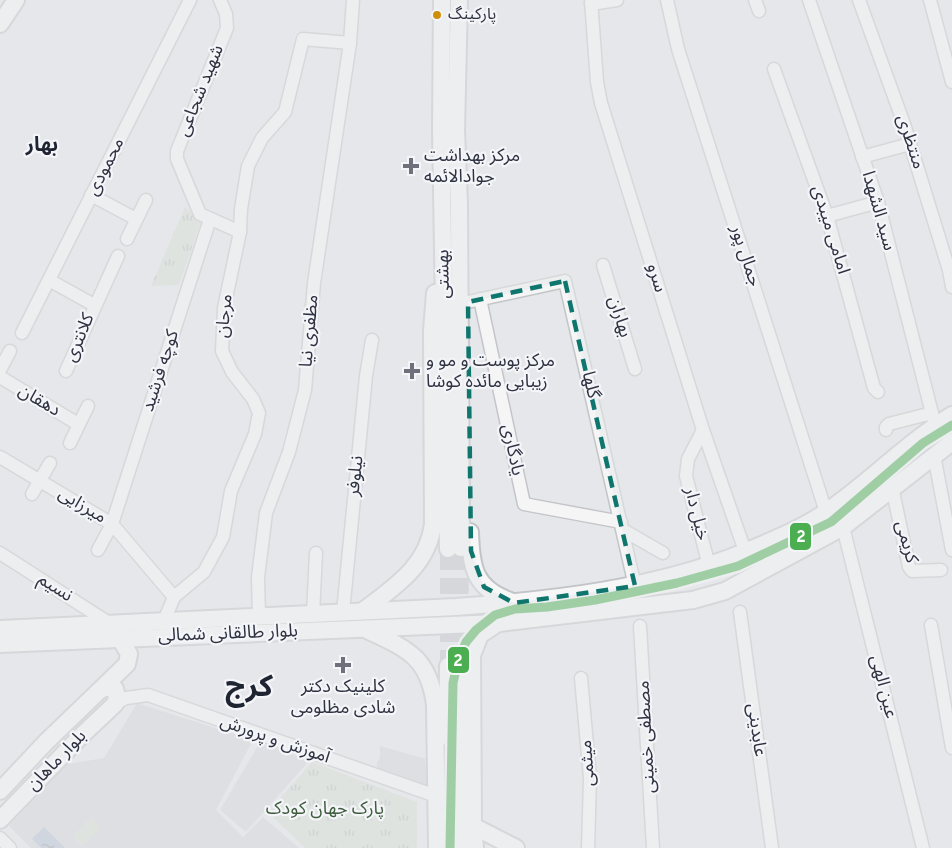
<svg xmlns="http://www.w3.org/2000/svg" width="952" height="848" viewBox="0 0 952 848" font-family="Overpass,'Noto Sans Arabic',sans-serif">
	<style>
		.built { fill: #d4d6dc }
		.park { fill: url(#park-tufts) }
		.pitch { fill: #d5ddd6 }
		.water { fill: url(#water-ripples) }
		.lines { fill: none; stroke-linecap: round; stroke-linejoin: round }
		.major-tunnel { stroke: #c0c3c8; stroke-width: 16; stroke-dasharray: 16 8; stroke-linecap: butt }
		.minor-casing { stroke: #c4c5c8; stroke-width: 15 }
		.major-casing { stroke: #c2c4c7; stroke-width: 20 }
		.minor { stroke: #f5f5f6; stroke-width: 12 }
		.major { stroke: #f7f7f8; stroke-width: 16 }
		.metro-1-casing { stroke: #f4f5f8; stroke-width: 14 }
		.metro-1 { stroke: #4baf51; stroke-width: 9 }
		.marked { fill: none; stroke: #0f766e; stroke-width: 4.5; stroke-dasharray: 12 8; stroke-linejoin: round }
		.bus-dot { fill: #cf8f0d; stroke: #f4f5f8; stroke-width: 2 }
		.poi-dot { fill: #6e717c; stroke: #f4f5f8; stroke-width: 2 }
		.labels { text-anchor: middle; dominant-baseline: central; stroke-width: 4.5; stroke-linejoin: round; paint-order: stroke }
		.bus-label { font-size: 16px; fill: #2e3241; stroke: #f4f5f8; text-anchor: start }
		.street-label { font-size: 18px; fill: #2e3241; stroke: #f4f5f8 }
		.poi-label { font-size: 18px; fill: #2e3241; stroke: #f4f5f8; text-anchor: start }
		.park-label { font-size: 18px; fill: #3e5c3c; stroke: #f4f5f8 }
		.neighbourhood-label { font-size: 20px; font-weight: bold; fill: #1f2433; stroke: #f4f5f8 }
		.town-label { font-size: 30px; font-weight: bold; fill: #1f2433; stroke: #f4f5f8 }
		.line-badge { stroke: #f4f5f8; stroke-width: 2 }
		.badge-label { font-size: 16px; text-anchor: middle; font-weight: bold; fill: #fff }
	</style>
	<defs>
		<pattern id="park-tufts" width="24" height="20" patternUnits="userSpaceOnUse" patternTransform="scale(1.5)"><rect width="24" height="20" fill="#d5ddd6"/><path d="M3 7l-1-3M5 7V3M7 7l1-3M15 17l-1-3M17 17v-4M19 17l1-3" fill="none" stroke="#b7beb9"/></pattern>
		<pattern id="water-ripples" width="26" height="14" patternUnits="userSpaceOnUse" patternTransform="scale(1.5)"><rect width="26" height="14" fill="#b7c0d2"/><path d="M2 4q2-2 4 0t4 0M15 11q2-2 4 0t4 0" fill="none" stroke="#959dac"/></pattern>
	</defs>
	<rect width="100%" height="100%" fill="#e5e7ea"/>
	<g class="built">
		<polygon points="137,703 253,740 216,810 243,837 263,817 299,848 31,848 9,826 67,764 104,758"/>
		<polygon points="260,742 309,761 246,832 220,810"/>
		<polygon points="380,746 426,759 425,764 428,765 426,777 427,787 380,771 377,769 377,762 380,758"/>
	</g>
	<g class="park">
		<polygon points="185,207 201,221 179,285 151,286"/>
		<polygon points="312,762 417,802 417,848 305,848 268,812"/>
	</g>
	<polygon class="pitch" points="91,817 101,827 82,847 72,837"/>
	<polygon class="water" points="44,827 65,848 41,848 32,839"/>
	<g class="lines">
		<g class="major-tunnel">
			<polyline points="448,666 448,549"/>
			<polyline points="460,666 461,548"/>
		</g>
		<g class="minor-casing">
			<g id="minor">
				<polyline points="220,0 226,14 227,28 177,151 177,159 200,214 240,232"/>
				<polyline points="591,0 597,82 601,103 703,430 745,551"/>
				<polyline points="667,0 678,49 826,512"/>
				<polyline points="755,0 759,11"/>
				<polyline points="809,0 878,202 935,425"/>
				<polyline points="859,0 904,124 949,270 952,287"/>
				<polyline points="930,0 952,82"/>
				<polyline points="591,4 617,0"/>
				<polyline points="774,69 827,216 874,388 878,392"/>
				<polyline points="862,157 910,144"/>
				<polyline points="91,195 136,219"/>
				<polyline points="827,216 878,202"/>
				<polyline points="127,239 146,200"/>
				<polyline points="603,265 635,369"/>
				<polyline points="49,280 94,305"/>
				<polyline points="480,299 524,504 621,522"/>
				<polyline points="468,302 565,281 635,586"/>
				<polyline points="22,333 190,0"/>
				<polyline points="0,370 10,351"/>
				<polyline points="66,371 118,256"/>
				<polyline points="0,377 78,424"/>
				<polyline points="703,430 688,459 686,476 709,566"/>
				<polyline points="886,430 886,427 889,424 932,413"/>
				<polyline points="70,443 88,406"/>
				<polyline points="934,455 952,550"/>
				<polyline points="0,457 112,524 174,597"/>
				<polyline points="892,487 909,567 912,571 941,570"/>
				<polyline points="32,494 50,463"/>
				<polyline points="843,527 923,848"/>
				<polyline points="623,530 663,553"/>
				<polyline points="98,550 112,524 210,219"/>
				<polyline points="0,553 109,623"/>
				<polyline points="343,612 366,376 372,340"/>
				<polyline points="740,612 772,848"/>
				<polyline points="313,614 316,553"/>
				<polyline points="259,616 258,577 266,513 289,452 305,390 314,283 350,43 353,0"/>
				<polyline points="164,621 174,597 204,572 223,537 231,491 255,434 259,413 253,399 232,372 222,351 224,308 240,232 241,209 248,166 262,138 285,112 303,39 350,43"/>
				<polyline points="931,625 952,748"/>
				<polyline points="640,626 653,848"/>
				<polyline points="581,678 590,778 588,848"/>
				<polyline points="115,704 126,698 148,695 436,796"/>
				<polyline points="0,838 10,848"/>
			</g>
		</g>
		<g class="major-casing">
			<g id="major">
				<polyline points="442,0 441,130 448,549"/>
				<polyline points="459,0 456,130 459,204 461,548"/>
				<polyline points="0,24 16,0"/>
				<path d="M470,532c1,35 4,56 40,69"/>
				<path d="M363,611c31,-24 65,-45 70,-87l-1,-193 3,-38"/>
				<path d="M0,629l456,-22c98,-7 197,-18 289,-55 28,-12 56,-23 81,-40 44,-30 80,-69 126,-97"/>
				<path d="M367,630c40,19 62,27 68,75l2,143"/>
				<polyline points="0,644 499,623 693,600 725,591 843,527 952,442"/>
				<polyline points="460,666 461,848"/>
				<polyline points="447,737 448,666"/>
				<polyline points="0,791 46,742 127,664 129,654 120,638"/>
				<polyline points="0,820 80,737 115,704 117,697 115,689 109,687 102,689"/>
				<polyline points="473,826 516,848"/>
				<polyline points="475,848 473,826 472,655 480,635 498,623"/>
			</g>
		</g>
		<use href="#minor" class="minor"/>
		<use href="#major" class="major"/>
		<g class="metro-1-casing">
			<polyline id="metro-1" points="450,848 453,683 458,661 466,642 476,630 495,615 515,609 547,607 595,600 677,583 738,566 831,522 923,443 952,425"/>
		</g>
		<use href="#metro-1" class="metro-1"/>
	</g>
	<path d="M0 0H952V848H0ZM565,281l70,305 -121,17 -30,-16 -13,-36 -3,-249z" fill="#e5e7ea" fill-opacity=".55" fill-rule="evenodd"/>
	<path class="marked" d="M565,281l70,305 -121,17 -30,-16 -13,-36 -3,-249z"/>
	<circle class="bus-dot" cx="437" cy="15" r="5"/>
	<g class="poi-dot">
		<path d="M408 157h6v6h6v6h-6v6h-6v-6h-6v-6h6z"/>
		<path d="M409 362h6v6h6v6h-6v6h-6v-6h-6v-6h6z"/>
		<path d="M340 656h6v6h6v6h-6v6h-6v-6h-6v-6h6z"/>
	</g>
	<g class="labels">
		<g class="bus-label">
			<text x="448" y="15">پارکینگ</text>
		</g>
		<g class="street-label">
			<text transform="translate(201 91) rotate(-68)">شهید شجاعی</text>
			<text transform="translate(910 142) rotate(72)">منتظری</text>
			<text transform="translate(106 167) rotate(-63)">محمودی</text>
			<text transform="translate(878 211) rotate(74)">سید الشهدا</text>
			<text transform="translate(830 230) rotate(73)">امامی میبدی</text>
			<text transform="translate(745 256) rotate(72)">جمال پور</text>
			<text transform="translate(444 274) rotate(-91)">بهشتى</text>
			<text transform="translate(656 278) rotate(73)">سرو</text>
			<text transform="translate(225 316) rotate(-84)">مرجان</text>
			<text transform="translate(619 317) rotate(73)">بهاران</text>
			<text transform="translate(310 331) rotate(-85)">مظفری نیا</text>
			<text transform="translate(80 338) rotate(-67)">کلانتری</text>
			<text transform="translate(161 371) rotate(-72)">كوچه فرشيد</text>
			<text transform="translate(590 385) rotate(77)">گلها</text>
			<text transform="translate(39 401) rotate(31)">دهقان</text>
			<text transform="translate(512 450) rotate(78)">یادگاری</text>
			<text transform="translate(356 476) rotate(-84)">نیلوفر</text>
			<text transform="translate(82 506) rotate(31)">میرزایی</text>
			<text transform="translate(696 514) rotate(76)">خیل دار</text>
			<text transform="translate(906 542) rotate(75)">کریمی</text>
			<text transform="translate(55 588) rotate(33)">نسیم</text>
			<text transform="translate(228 634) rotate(-2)">بلوار طالقانی شمالی</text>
			<text transform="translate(883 687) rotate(76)">عین الهی</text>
			<text transform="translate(756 730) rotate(82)">عابدینی</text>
			<text transform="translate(647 737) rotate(-93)">مصطفی خمینی</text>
			<text transform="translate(275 740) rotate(19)">آموزش و پرورش</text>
			<text transform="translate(57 761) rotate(-46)">بلوار ماهان</text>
			<text transform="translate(588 763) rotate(-94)">میثمی</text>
		</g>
		<g class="poi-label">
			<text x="424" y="156">مرکز بهداشت<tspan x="424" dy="21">جوادالائمه</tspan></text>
			<text x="426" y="361">مرکز پوست و مو و<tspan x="426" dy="21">زیبایی مائده کوشا</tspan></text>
			<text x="343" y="687" text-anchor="middle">کلینیک دکتر<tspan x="343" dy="21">شادی مظلومی</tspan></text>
		</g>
		<g class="park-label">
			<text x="325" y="809">پارک جهان کودک</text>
		</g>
		<g class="neighbourhood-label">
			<text x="42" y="146">بهار</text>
		</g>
		<g class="town-label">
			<text x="249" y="688">کرج</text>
		</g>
	</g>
	<g class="line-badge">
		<rect x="789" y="522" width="23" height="29" rx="6" fill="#4baf51"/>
		<rect x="447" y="646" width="23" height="28" rx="6" fill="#4baf51"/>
	</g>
	<g class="badge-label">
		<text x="801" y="542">2</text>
		<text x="458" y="666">2</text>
	</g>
</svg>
